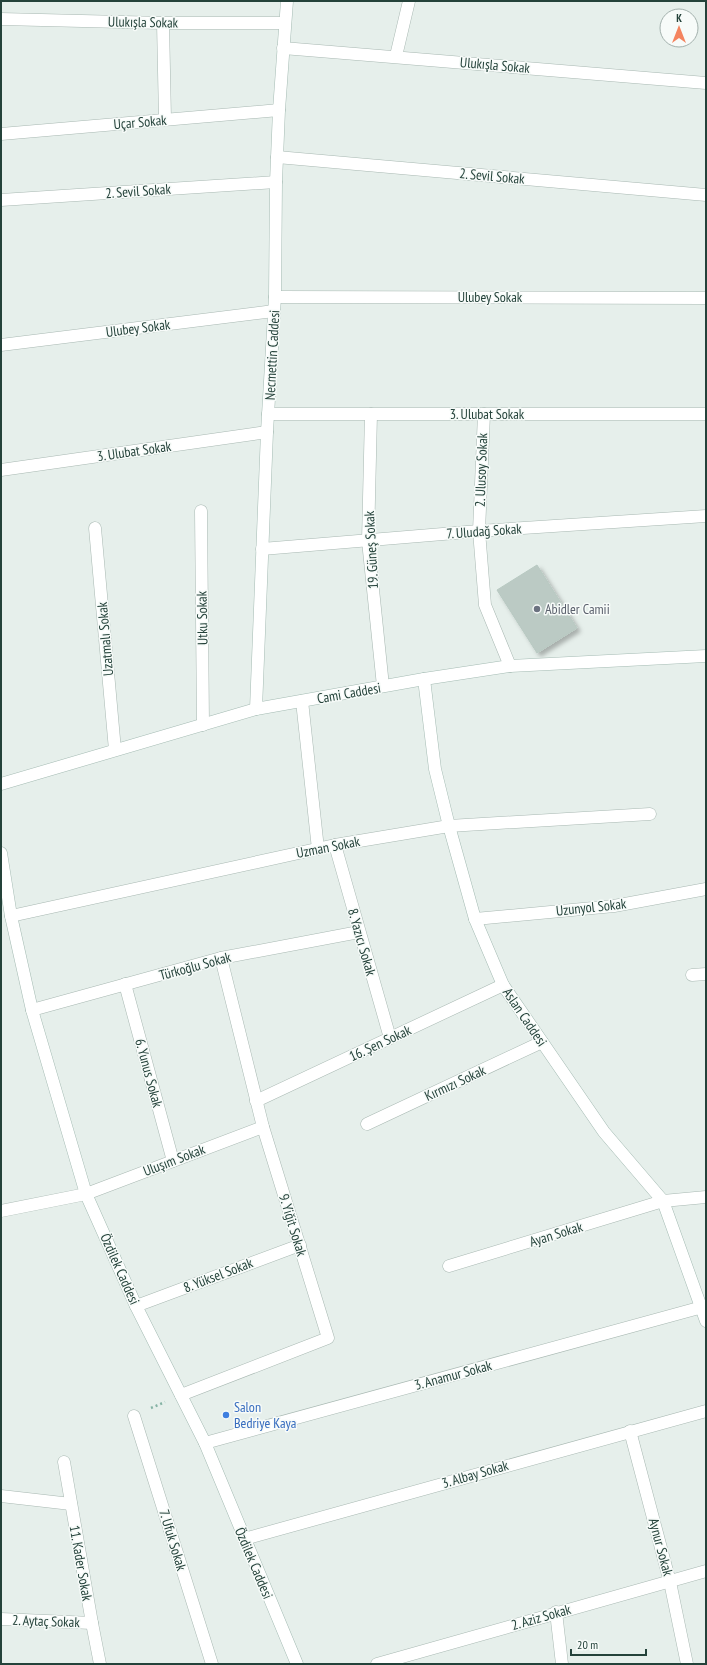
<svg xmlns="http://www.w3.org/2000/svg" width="707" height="1665" viewBox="0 0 707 1665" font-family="'PT Sans Narrow',sans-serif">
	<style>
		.building { fill: #bbcac4; stroke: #b8c9c2; filter: url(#shadow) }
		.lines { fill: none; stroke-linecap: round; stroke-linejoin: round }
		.street-casing { stroke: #a8b8b2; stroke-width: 13 }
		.secondary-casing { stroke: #a4bbb3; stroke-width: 13 }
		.path { stroke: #86b3a5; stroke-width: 2.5; stroke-dasharray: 2 3; stroke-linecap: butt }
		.street { stroke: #fff; stroke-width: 12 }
		.secondary { stroke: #fff; stroke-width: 12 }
		.worship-dot { fill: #6b7280; stroke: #f7fbf9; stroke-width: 1.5 }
		.shop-dot { fill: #3f7fe0; stroke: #f7fbf9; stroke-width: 1.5 }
		.labels { text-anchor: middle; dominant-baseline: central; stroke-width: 3; stroke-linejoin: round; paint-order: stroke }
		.street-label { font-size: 14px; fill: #24423a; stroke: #f7fbf9 }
		.worship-label { font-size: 14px; fill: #5b616d; stroke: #f7fbf9; text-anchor: start }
		.shop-label { font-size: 14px; fill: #366cbe; stroke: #f7fbf9; text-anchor: start }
	</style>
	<defs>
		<filter id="shadow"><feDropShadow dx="3.5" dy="3.5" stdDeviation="2" flood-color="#0004"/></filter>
	</defs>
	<rect width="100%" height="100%" fill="#e6efeb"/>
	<polygon class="building" points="537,565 577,628 537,653 497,590"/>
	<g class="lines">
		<g class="street-casing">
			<g id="street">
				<polyline points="1,19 163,23 285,23"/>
				<polyline points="163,23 165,119"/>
				<polyline points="283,48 706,83"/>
				<polyline points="396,56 409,1"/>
				<polyline points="1,134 279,110"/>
				<polyline points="277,157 706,195"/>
				<polyline points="1,200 276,182"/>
				<polyline points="275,297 706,298"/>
				<polyline points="1,345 274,311"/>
				<polyline points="268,414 706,414"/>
				<polyline points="371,414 368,541 383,686"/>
				<polyline points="484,414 479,531 485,605 510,666"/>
				<polyline points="1,470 267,432"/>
				<polyline points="201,511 203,725"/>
				<polyline points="95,528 115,750"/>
				<polyline points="262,549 479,531 706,516"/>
				<polyline points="302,701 318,849"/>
				<polyline points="335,845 390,1038"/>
				<polyline points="11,916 335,845 449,826 650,814"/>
				<polyline points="475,919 614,906 706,889"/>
				<polyline points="692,975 706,974"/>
				<polyline points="125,984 173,1161"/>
				<polyline points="32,1010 221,958 359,932"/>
				<polyline points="256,1101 503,985"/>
				<polyline points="367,1124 542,1042"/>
				<polyline points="1,1211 86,1194 263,1127"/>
				<polyline points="449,1266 663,1201 706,1197"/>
				<polyline points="136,1306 300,1245"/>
				<polyline points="181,1395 328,1338 263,1127 221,958"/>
				<polyline points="134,1416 212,1664"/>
				<polyline points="630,1431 670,1582 687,1664"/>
				<polyline points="205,1443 706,1306"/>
				<polyline points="64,1462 92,1623 100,1664"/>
				<polyline points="1,1496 71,1504"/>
				<polyline points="244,1539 706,1411"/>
				<polyline points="556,1612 562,1664"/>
				<polyline points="1,1619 92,1623"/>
				<polyline points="377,1664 706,1571"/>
			</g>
		</g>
		<g class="secondary-casing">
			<g id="secondary">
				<polyline points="424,679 435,769 449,826 475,919 503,985 604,1132 663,1201 706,1321"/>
				<polyline points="256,709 267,432 275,297 276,182 279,110 287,1"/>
				<polyline points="1,784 256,709 424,679 510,666 706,656"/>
				<polyline points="1,853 11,916 32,1010 86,1194 136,1306 205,1443 297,1664"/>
			</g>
		</g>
		<polyline class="path" points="151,1408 165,1402"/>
		<use href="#street" class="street"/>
		<use href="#secondary" class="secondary"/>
	</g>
	<circle class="worship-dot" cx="537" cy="609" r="4"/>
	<circle class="shop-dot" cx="226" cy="1415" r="4"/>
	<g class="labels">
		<g class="street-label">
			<text transform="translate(143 22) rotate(1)">Ulukışla Sokak</text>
			<text transform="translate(495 65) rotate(5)">Ulukışla Sokak</text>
			<text transform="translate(140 122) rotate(-5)">Uçar Sokak</text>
			<text transform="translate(492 176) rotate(5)">2. Sevil Sokak</text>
			<text transform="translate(138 191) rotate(-4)">2. Sevil Sokak</text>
			<text x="490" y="297">Ulubey Sokak</text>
			<text transform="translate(138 328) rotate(-7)">Ulubey Sokak</text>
			<text transform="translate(272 355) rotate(-87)">Necmettin Caddesi</text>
			<text x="487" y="414">3. Ulubat Sokak</text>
			<text transform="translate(134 451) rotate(-8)">3. Ulubat Sokak</text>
			<text transform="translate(481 470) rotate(-88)">2. Ulusoy Sokak</text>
			<text transform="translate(484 531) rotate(-4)">7. Uludağ Sokak</text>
			<text transform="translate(371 550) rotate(-93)">19. Güneş Sokak</text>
			<text transform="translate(202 618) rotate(-91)">Utku Sokak</text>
			<text transform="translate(105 639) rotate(-95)">Uzatmalı Sokak</text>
			<text transform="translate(349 693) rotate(-10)">Cami Caddesi</text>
			<text transform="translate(328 847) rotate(-11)">Uzman Sokak</text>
			<text transform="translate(591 907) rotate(-6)">Uzunyol Sokak</text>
			<text transform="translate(362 942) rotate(74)">8. Yazıcı Sokak</text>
			<text transform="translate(195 966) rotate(-15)">Türkoğlu Sokak</text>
			<text transform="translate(525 1017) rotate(56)">Aslan Caddesi</text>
			<text transform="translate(380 1043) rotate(-25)">16. Şen Sokak</text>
			<text transform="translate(149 1073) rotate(75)">6. Yunus Sokak</text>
			<text transform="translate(455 1083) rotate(-25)">Kırmızı Sokak</text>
			<text transform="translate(174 1160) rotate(-21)">Uluşım Sokak</text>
			<text transform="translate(293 1225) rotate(73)">9. Yiğit Sokak</text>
			<text transform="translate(556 1234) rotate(-17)">Ayan Sokak</text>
			<text transform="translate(120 1269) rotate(66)">Özdilek Caddesi</text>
			<text transform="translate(218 1275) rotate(-21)">8. Yüksel Sokak</text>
			<text transform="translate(453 1375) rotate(-15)">3. Anamur Sokak</text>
			<text transform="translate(475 1474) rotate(-16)">3. Albay Sokak</text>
			<text transform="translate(173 1540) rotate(73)">7. Ufuk Sokak</text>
			<text transform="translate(661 1547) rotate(75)">Aynur Sokak</text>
			<text transform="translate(81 1563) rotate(80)">11. Kader Sokak</text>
			<text transform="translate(254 1563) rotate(67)">Özdilek Caddesi</text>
			<text transform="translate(541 1617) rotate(-16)">2. Aziz Sokak</text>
			<text transform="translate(46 1621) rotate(2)">2. Aytaç Sokak</text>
		</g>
		<g class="worship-label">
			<text x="545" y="609">Abidler Camii</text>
		</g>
		<g class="shop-label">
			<text x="234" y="1407">Salon<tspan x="234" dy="16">Bedriye Kaya</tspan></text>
		</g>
	</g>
	<rect width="707" height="1665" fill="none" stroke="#24423a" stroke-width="4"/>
	<g transform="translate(679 28)"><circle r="19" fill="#f7fbf9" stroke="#a3b1ad"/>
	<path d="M0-3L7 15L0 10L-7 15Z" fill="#f4845f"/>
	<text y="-6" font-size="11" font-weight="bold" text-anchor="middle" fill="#24423a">K</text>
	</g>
	<path d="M571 1649v6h75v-6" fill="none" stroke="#24423a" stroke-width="2"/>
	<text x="577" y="1649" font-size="12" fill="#24423a" stroke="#f7fbf9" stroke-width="3" paint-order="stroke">20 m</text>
</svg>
